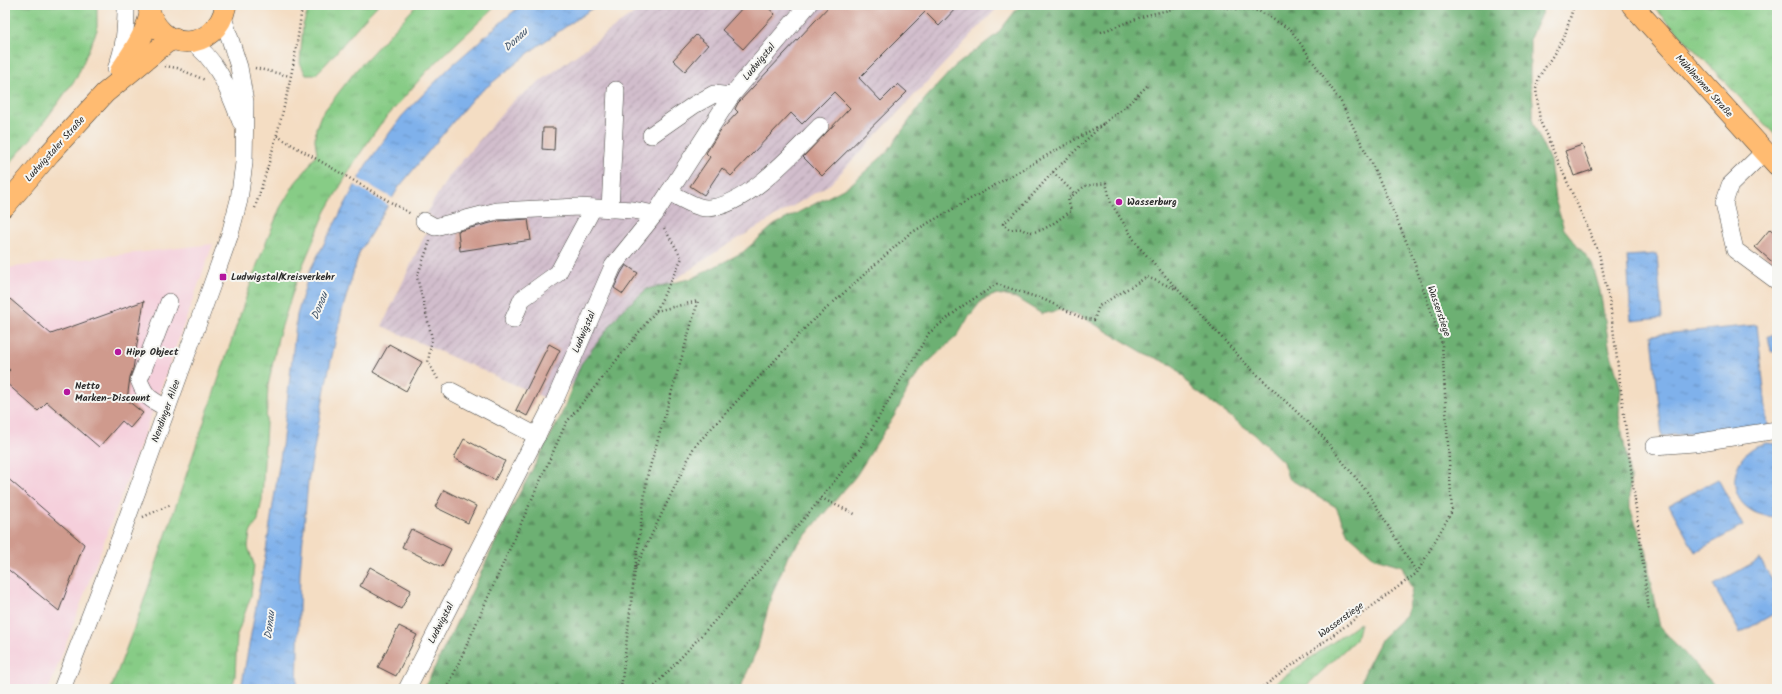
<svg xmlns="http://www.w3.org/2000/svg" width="1782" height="694" viewBox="0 0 1782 694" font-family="Kalam,sans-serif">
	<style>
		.built { fill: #f5cfdb }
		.industrial { fill: url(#industrial-furrows) }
		.grass { fill: url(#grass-tufts); stroke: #597c58 }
		.forest { fill: url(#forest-firs); stroke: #4c6e4f }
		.water { fill: url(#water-ripples); stroke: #556e8b }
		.pier { fill: #f4ddc3 }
		.building { fill: #cf9a8d }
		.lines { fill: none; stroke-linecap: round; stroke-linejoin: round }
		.minor-casing { stroke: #494642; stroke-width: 18 }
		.major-casing { stroke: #494642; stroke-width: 22 }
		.path { stroke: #494642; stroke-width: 2.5; stroke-dasharray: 1 3; stroke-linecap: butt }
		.minor { stroke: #fff; stroke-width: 17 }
		.major { stroke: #ffbb71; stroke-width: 21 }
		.poi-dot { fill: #b5179e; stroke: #f6f6f2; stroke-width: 1.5 }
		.labels { text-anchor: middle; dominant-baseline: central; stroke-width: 4; stroke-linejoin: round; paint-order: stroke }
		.street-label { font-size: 10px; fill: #2b2b2b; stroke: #f6f6f2 }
		.poi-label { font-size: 10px; font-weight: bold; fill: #2b2b2b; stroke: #f6f6f2; text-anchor: start }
		.water-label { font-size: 11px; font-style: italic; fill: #485a6e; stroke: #f6f6f2 }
	</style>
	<defs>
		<pattern id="industrial-furrows" width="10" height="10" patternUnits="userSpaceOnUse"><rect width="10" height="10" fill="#d1bdcc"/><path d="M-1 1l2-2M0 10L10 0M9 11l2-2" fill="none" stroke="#aa9aa6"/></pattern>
		<pattern id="grass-tufts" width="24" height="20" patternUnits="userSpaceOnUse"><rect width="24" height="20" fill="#87cc86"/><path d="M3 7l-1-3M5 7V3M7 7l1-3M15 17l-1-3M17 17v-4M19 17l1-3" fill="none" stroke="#75af74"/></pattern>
		<pattern id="forest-firs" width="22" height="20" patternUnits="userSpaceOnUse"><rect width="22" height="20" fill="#6db073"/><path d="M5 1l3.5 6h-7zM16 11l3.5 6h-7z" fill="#5a8f5f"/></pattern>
		<pattern id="water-ripples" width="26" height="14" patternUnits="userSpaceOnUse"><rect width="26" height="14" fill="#7fb1eb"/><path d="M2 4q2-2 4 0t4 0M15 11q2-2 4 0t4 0" fill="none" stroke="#6890bf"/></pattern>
	</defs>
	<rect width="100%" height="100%" fill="#f6f6f2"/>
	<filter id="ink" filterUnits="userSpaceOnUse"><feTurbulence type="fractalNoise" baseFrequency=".025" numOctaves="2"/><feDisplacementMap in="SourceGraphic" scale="8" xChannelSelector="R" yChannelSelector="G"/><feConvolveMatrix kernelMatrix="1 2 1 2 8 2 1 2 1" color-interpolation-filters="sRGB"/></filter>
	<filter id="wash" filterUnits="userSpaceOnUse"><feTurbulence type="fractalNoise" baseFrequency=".012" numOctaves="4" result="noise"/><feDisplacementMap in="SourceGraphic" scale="16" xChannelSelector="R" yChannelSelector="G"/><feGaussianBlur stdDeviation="0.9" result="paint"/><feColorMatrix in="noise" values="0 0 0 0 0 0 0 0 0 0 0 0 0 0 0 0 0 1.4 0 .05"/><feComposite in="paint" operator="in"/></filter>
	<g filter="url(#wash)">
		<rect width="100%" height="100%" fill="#f4ddc3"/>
		<polygon class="built" points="213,244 147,427 49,689 5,689 5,268"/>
		<polygon class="industrial" points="645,5 1000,5 830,184 719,250 673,281 554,402 382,326 433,218 426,213 449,176 512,102"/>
		<g class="grass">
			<polygon points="5,5 97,5 97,30 77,77 35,134 5,169"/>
			<path d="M310,5h68c-23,22 -40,48 -63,70h-9l-6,-12 3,-38z"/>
			<polygon points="417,5 497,5 427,71 379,126 355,161 326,211 297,279 278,338 268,386 262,500 258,520 250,533 248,547 254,564 251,596 237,635 235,677 231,689 111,689 140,612 257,265 280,208 295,183 306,170 317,153 315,140 316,128 321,115 357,69"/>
			<polygon points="1652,5 1777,5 1777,137"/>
			<polygon points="1360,623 1356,639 1303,689 1267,689"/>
		</g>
		<polygon class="forest" points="1020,5 1543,5 1542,12 1530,38 1530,81 1533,102 1533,123 1550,161 1555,199 1564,229 1592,263 1600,291 1610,351 1621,388 1619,415 1630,477 1630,509 1647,552 1650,581 1660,627 1718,689 1358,689 1367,667 1382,638 1406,615 1412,589 1402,566 1375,558 1348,534 1336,507 1288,478 1283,462 1254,434 1193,389 1174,366 1144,353 1079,315 1060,310 1042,314 1016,298 997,294 982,300 968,318 958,335 925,365 910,385 896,413 856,476 788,556 771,597 758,647 740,689 424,689 478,579 511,509 560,418 581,364 622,310 647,289 693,278 743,252 774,225 849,186 887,152 924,100 954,67 997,34"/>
		<g class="water">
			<polygon points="522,5 597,5 535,48 472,99 399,187 359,253 342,311 326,383 308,482 300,572 297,689 241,689 265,557 282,446 297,315 310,270 366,165 402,116 450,67 514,11"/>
			<polygon points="1657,254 1662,318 1631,321 1627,256"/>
			<polygon points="1757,325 1768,426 1662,436 1652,335"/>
			<polygon points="1777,335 1777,351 1771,352 1768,336"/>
			<path d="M1767,443l10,1v73h-1c-10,-1 -19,-2 -27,-8 -22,-15 -17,-48 4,-61 4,-3 10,-3 14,-5z"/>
			<polygon points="1718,479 1743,526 1695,552 1669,505"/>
			<polygon points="1760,559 1777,589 1777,612 1740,633 1713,585"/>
		</g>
		<polygon class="pier" points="357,178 394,199 390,206 353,184"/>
		<g id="blocks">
			<g class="building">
				<polygon points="745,5 765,5 775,14 743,49 722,30"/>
				<polygon points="830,5 959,5 939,26 925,12 859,78 881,101 898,84 907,92 822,176 803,157 850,108 834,92 802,124 791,113 731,176 722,168 704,195 690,186 710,157 706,153 720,131 738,112 735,109 738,103"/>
				<polygon points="696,35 708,45 685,71 673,60"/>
				<polygon points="543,128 555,128 554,150 542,149"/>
				<polygon points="1582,145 1592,170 1574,176 1565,151"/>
				<polygon points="528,219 531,240 460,251 458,231 499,221"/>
				<polygon points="1770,229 1777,235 1777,266 1755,247"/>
				<polygon points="626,265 638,273 623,294 614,288 621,273"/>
				<polygon points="10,299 51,334 144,301 133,369 130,377 127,400 143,413 130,428 122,421 99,447 47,402 38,411 5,382 5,375 10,370 5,366 5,305"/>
				<polygon points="389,344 422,362 406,391 373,372"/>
				<polygon points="549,344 560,350 527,416 516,410"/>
				<polygon points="464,439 505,461 495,480 454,458"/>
				<polygon points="5,476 84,544 59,611 5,567"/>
				<polygon points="444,490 476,506 468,523 435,507"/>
				<polygon points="411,529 451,549 442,567 402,547"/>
				<polygon points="370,567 411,590 401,609 360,586"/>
				<polygon points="399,626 417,635 396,676 378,667"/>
			</g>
		</g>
	</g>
	<g filter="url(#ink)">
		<use href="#blocks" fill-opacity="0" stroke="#494642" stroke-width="1"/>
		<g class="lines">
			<g class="minor-casing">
				<g id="minor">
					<path d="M190,41c28,18 39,51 51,81"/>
					<path d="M116,69c9,-21 10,-41 10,-64"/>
					<polyline points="651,135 694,105 714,94 731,96"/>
					<polyline points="1764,152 1730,185 1724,203 1735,250 1777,281"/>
					<path d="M669,192c9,5 29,17 39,16 38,-1 86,-56 112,-82"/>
					<polyline points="610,209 616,90"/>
					<polyline points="424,221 435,227 497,211 578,207 633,210 655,214"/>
					<polyline points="513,320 522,299 558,273 593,208"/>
					<polyline points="451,391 537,436"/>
					<path d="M167,408c-16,-8 -21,-10 -28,-28l30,-78"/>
					<polyline points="1655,446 1694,443 1777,430"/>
					<polyline points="62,689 120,538 210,290 230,234 239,200 244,163 245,102 239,67 223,17"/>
					<polyline points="407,689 554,402 613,266 655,214 731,96 808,5"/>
				</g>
			</g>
			<g class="major-casing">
				<g id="major">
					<path d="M148,5c9,49 68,49 78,0"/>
					<polyline points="1632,5 1777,165"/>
					<path d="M120,72c12,-18 25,-36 30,-58"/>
					<polyline points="5,206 50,153 105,93 166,43 175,39"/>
				</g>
			</g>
			<g class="path">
				<polyline points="1196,5 1259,11 1291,30 1341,102 1379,179 1410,250 1442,344 1452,511 1417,573 1260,689"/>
				<polyline points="1574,5 1564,38 1539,77 1536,89 1540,121 1599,253 1610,304 1649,611"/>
				<polyline points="1101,32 1147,15 1190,5"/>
				<polyline points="165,66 177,68 205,80"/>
				<polyline points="255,68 290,76"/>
				<polyline points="1104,123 1126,106 1147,86"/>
				<polyline points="277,136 411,214"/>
				<polyline points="1053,172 1075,194"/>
				<path d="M255,208c21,-66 40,-134 47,-203"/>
				<polyline points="430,241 417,277 432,338 428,362 439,381"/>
				<path d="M656,311l42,-10 -51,176 -12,92 59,-122 111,-119 104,-94 195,-111 -51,49 -31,35 -19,17 7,6c15,-4 11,2 21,2 14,0 29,-14 40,-21l-3,-12 17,-13 21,-3 5,20 27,43 107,117 77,73 46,57 49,80"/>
				<polyline points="821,498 857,515"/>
				<polyline points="143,517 172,504"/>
				<polyline points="447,689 566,423 656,311 682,258 664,228"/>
				<polyline points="621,689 635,569"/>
				<polyline points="652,689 732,602 814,507 859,450 929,333 964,305 997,284 1045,300 1082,318 1094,320 1099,306 1147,277 1176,289"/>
			</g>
			<use href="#minor" class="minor"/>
			<use href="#major" class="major"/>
		</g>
	</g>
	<g class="poi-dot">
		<circle cx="1119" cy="202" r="4"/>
		<rect x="219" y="273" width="8" height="8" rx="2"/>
		<circle cx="118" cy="352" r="4"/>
		<circle cx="67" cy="392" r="4"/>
	</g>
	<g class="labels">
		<g class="street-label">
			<text transform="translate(759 62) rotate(-50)">Ludwigstal</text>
			<text transform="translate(1704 86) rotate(48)">Mühlheimer Straße</text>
			<text transform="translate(55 149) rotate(-48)">Ludwigstaler Straße</text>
			<text transform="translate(1439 311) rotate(71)">Wasserstiege</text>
			<text transform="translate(584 332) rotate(-67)">Ludwigstal</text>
			<text transform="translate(166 411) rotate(-70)">Nendinger Allee</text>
			<text transform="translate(1341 620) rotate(-36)">Wasserstiege</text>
			<text transform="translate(441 623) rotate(-63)">Ludwigstal</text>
		</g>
		<g class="poi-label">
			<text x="1127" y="202">Wasserburg</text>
			<text x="231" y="277">Ludwigstal/Kreisverkehr</text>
			<text x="126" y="352">Hipp Object</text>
			<text x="75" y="386">Netto<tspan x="75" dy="12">Marken-Discount</tspan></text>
		</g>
		<g class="water-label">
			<text transform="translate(516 40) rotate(-42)">Donau</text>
			<text transform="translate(320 306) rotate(-68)">Donau</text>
			<text transform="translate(270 625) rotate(-83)">Donau</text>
		</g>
	</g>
	<rect width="1782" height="694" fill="none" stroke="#f6f6f2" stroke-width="20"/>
</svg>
